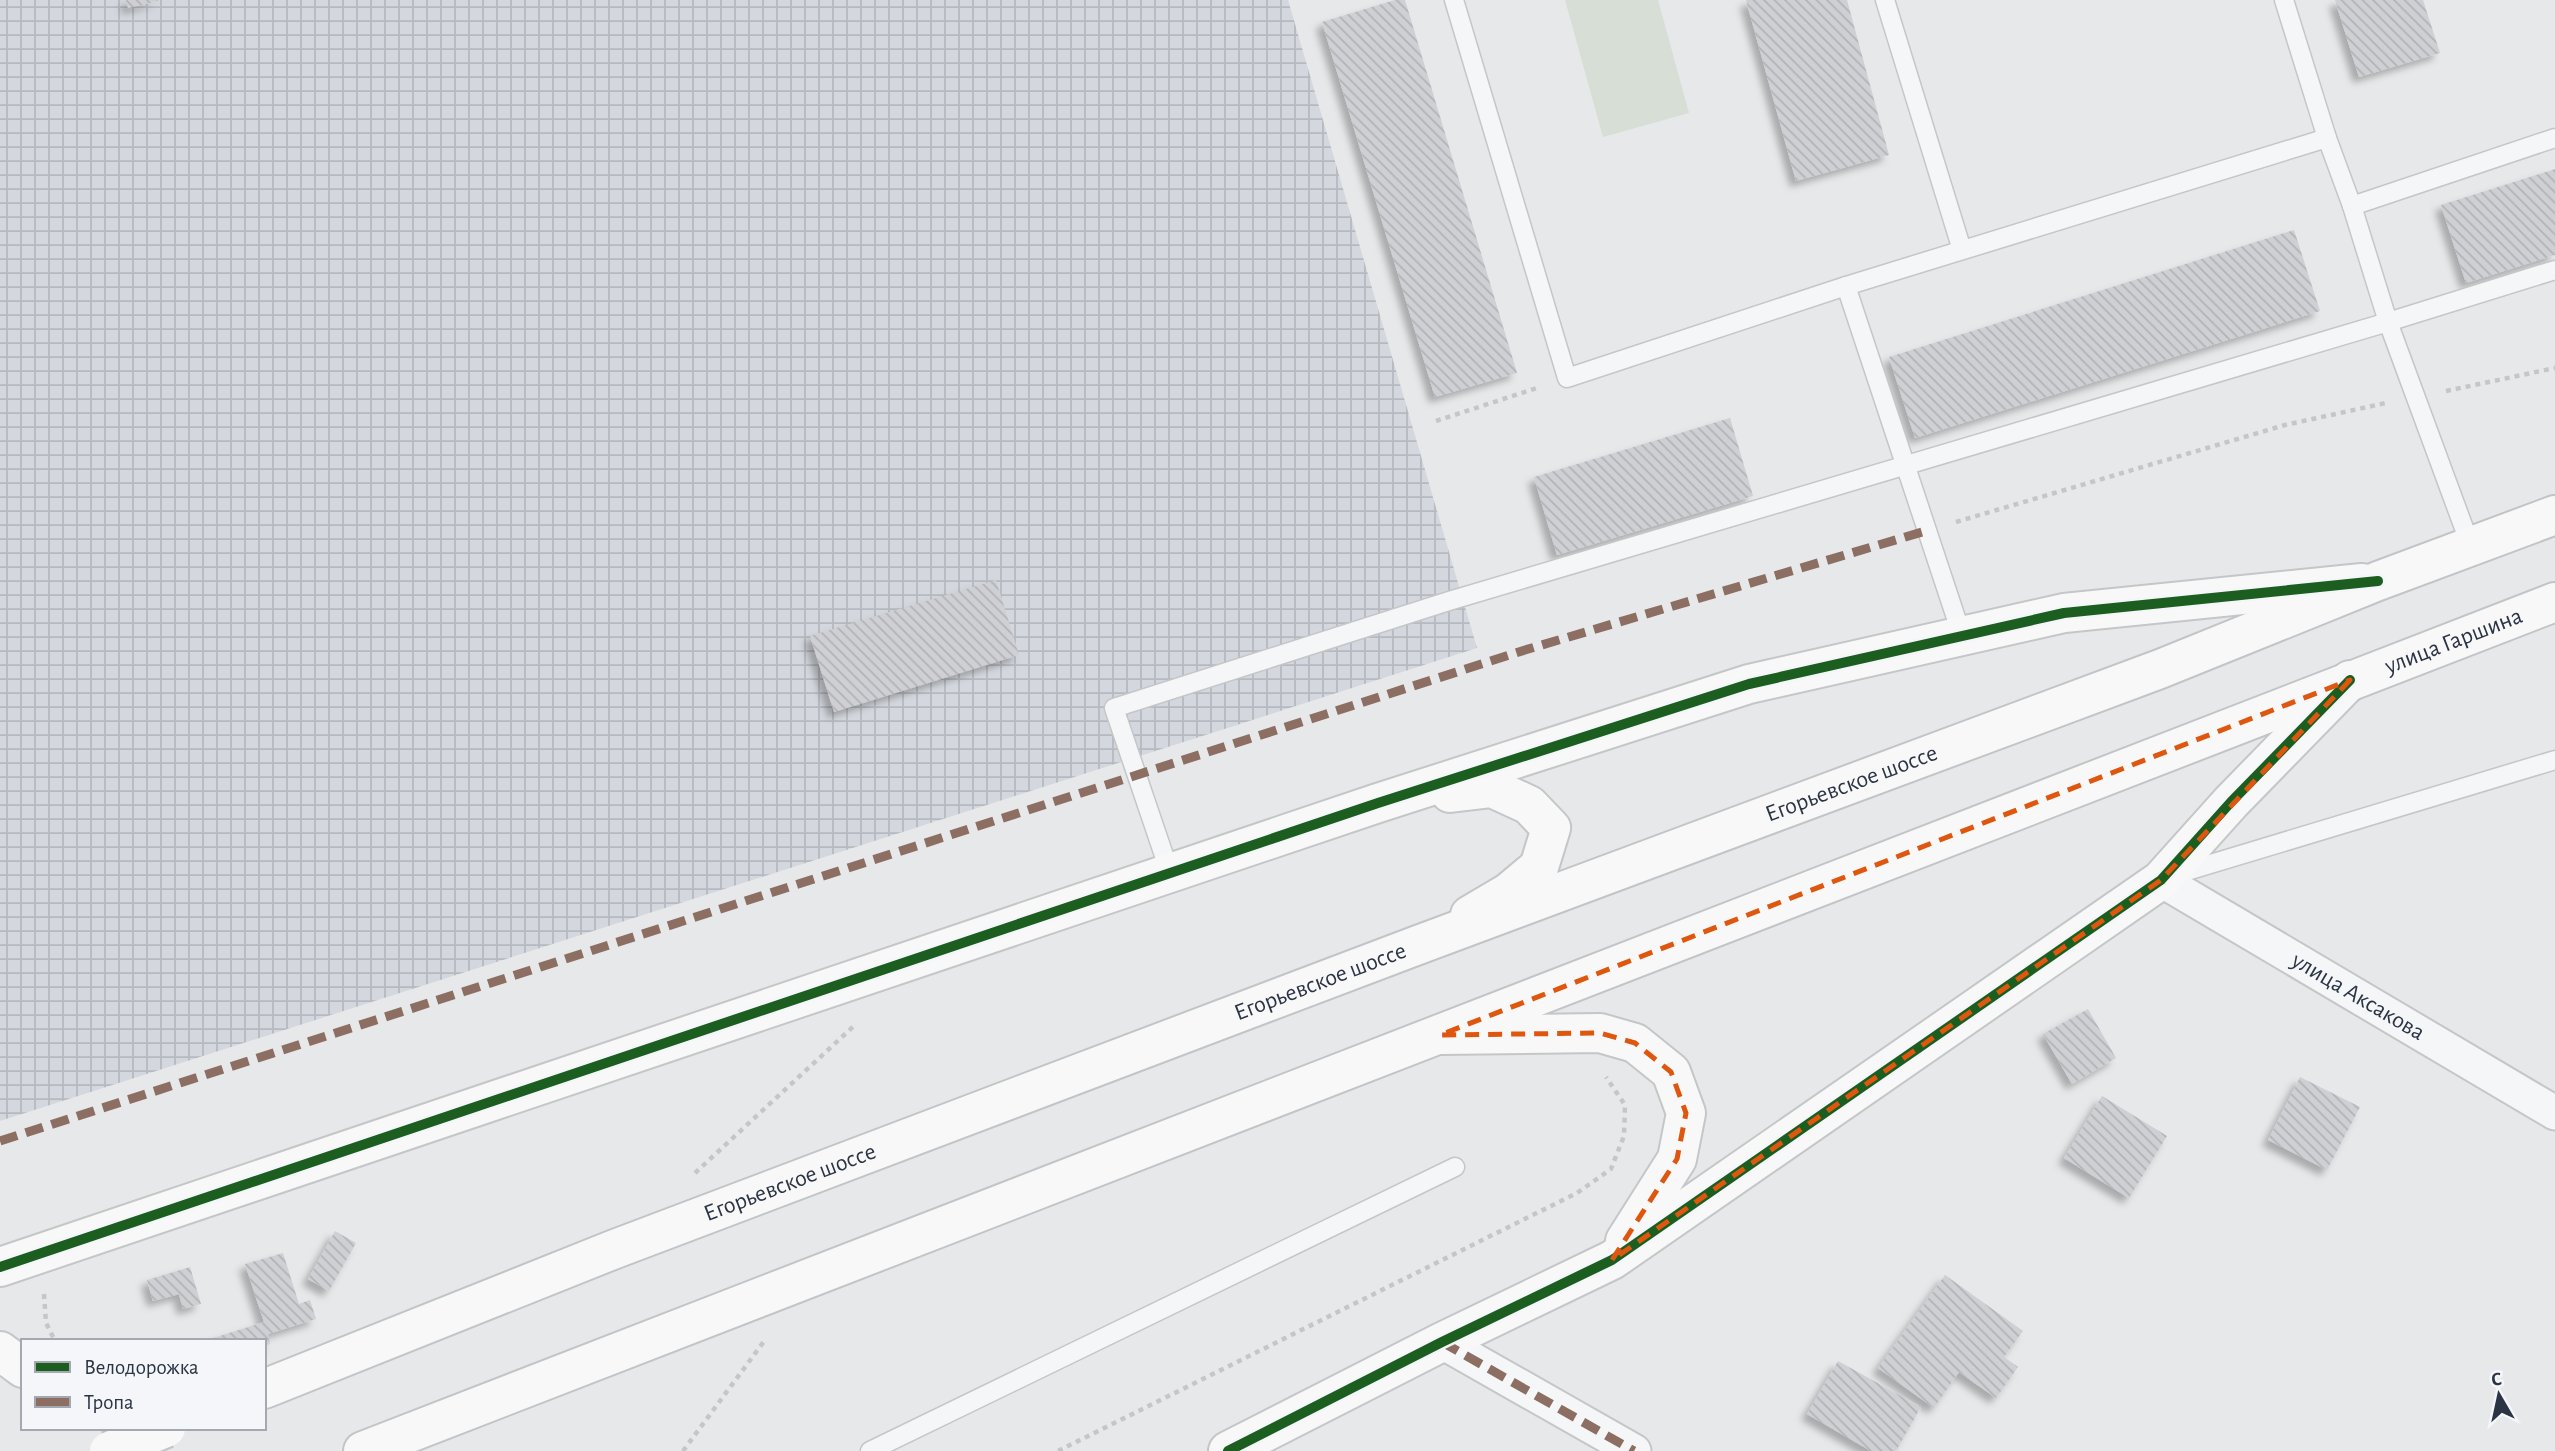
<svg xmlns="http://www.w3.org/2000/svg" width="2555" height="1451" viewBox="0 0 2555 1451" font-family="'Alegreya Sans',sans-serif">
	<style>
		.industrial { fill: url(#industrial-grid) }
		.garden { fill: #d6ded6 }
		.building { fill: url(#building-back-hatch); filter: url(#shadow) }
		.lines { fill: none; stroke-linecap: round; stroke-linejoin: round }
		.lane-casing { stroke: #c4c6c8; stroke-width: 21 }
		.street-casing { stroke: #c4c6c8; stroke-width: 37 }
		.secondary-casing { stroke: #c4c6c8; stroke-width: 42 }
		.primary-casing { stroke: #c2c5c8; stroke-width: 42 }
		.path { stroke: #c5c6ca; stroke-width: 4.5; stroke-dasharray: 5 5; stroke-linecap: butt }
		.lane { stroke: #f5f6f7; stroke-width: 18 }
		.street { stroke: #f5f6f7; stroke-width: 33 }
		.secondary { stroke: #f8f8f8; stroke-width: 38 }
		.primary { stroke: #f8f8f8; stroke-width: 38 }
		.primary-bridge-casing { stroke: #c2c5c8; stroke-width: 42; stroke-linecap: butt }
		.primary-bridge { stroke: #f8f8f8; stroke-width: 38 }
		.quiet { stroke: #8d6e63; stroke-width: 9; stroke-dasharray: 18 9; stroke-linecap: butt }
		.cycleway-casing { stroke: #f4f6f9; stroke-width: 15 }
		.cycleway { stroke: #1b5e20; stroke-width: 10 }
		.marked { fill: none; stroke: #df570f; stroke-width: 5; stroke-dasharray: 14 9; stroke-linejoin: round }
		.labels { text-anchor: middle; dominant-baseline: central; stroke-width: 5; stroke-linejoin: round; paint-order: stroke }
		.street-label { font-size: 24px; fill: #2b3445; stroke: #f4f6f9 }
	</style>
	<defs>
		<pattern id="industrial-grid" width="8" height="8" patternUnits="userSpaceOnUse" patternTransform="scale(1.75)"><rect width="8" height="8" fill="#d4d7dd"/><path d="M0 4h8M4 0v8" fill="none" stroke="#b6b9bf"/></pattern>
		<pattern id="building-back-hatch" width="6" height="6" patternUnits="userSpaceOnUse" patternTransform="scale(1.75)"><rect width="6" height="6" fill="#ced0d3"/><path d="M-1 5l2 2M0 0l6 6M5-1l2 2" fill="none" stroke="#b1b3b6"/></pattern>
		<filter id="shadow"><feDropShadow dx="-6" dy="6" stdDeviation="3.5" flood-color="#0004"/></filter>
	</defs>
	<rect width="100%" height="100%" fill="#e6e8ea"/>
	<polygon class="industrial" points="0,0 1288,0 1477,648 0,1121"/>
	<polygon class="garden" points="1565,0 1658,0 1689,113 1603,137"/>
	<g class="building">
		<polygon points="126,0 158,0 158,1 128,8"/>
		<polygon points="1395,0 1405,0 1517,373 1435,397 1322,22"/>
		<polygon points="1746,0 1847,0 1889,155 1796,181"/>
		<polygon points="2335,0 2423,0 2440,53 2359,77"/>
		<polygon points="2555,169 2555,255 2466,283 2441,205"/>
		<polygon points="2294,230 2320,311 1915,438 1889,357"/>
		<polygon points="1730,418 1753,496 1557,555 1534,477"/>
		<polygon points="996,580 1019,655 834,712 810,636"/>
		<polygon points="2088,1009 2116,1058 2072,1084 2043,1034"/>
		<polygon points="2300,1077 2360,1107 2327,1170 2268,1140"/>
		<polygon points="2102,1096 2167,1136 2129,1198 2064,1158"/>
		<polygon points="335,1231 356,1243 329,1291 308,1279"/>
		<polygon points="283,1253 299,1304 310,1300 316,1319 268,1334 270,1344 264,1346 264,1341 204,1341 264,1322 245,1264"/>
		<polygon points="190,1267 201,1304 183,1309 179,1294 153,1301 147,1280"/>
		<polygon points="1945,1275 2023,1331 2004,1357 2018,1367 1996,1398 1959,1372 1934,1408 1878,1368"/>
		<polygon points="1838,1361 1921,1407 1896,1451 1871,1451 1807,1414"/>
	</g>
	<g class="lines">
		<g class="lane-casing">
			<g id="lane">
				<polyline points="1454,0 1567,378 1846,286"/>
				<polyline points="1885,0 1962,250"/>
				<polyline points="2284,0 2327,138"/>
				<polyline points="2471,547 2388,322 2555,270"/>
				<polyline points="1962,636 1846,286 2327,138 2352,206 2555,138"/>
				<polyline points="1170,873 1114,708 1449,601 2388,322 2352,206"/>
				<polyline points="2174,875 2555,760"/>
				<polyline points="870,1451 1455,1167"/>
			</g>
		</g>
		<g class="street-casing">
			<g id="street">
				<path id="s1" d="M2161,880l394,233"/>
				<polyline points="1442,1342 1634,1451"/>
			</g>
		</g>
		<g class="secondary-casing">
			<g id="secondary">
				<polyline points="1450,793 1492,788 1529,805 1551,828 1539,867 1509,892 1470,915"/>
				<polyline points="1441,1035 1600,1033 1635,1043 1671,1072 1686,1113 1677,1159 1625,1241"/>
				<polyline points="0,1267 1378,803 1749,684 2064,613 2362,583"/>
				<polyline points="0,1351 23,1368"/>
				<polyline points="1228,1451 1442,1342 1612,1260 2161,880 2231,802 2350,680"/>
			</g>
		</g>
		<g class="primary-casing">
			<g id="primary">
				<path id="s2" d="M264,1389l351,-140 803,-304 742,-276 218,-88 177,-66"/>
				<path id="s3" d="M363,1451l2192,-849"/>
			</g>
		</g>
		<g class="path">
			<polyline points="2446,391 2555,368"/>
			<polyline points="1436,421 1540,387"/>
			<polyline points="1956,522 2285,425 2386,403"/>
			<polyline points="695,1173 856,1024"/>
			<polyline points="44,1294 46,1323 54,1339"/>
			<polyline points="683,1451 765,1340"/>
			<polyline points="1058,1451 1577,1193 1611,1169 1624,1136 1625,1105 1606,1077"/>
		</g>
		<use href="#lane" class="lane"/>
		<use href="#street" class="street"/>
		<use href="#secondary" class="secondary"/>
		<use href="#primary" class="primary"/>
		<g class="primary-bridge-casing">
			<polyline id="primary-bridge" points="109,1451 166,1428"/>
		</g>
		<use href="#primary-bridge" class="primary-bridge"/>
		<g class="quiet">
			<polyline points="0,1141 1525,650 1929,530"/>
			<polyline points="1442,1342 1634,1451"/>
		</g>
		<g class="cycleway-casing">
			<g id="cycleway">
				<polyline points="0,1267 1378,803 1749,684 2064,613 2378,581"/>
				<polyline points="1228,1451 1442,1342 1612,1260 2161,880 2231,802 2350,680"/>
			</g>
		</g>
		<use href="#cycleway" class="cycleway"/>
	</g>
	<path class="marked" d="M2350,680l-189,200 -549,380 65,-101 9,-46 -15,-41 -36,-29 -35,-10 -160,2z"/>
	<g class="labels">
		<g class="street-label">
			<text stroke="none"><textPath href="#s3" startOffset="2242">улица Гаршина</textPath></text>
			<text stroke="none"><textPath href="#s2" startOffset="1699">Егорьевское шоссе</textPath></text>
			<text stroke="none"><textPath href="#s2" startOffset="1132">Егорьевское шоссе</textPath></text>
			<text stroke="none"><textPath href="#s1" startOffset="229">улица Аксакова</textPath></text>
			<text stroke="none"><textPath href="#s2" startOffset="565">Егорьевское шоссе</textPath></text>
		</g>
	</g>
	<rect x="21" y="1339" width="245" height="91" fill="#f4f6f9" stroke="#a4a8b1" stroke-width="2"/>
	<rect x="35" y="1362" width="35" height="10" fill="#1b5e20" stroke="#a4a8b1" stroke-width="2"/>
	<text x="84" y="1374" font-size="21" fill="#2b3445">Велодорожка</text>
	<rect x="35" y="1397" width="35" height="10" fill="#8d6e63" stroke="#a4a8b1" stroke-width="2"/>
	<text x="84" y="1409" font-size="21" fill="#2b3445">Тропа</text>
	<g transform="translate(2499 1395) rotate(351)" stroke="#f4f6f9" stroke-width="5" paint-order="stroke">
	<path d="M0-5L12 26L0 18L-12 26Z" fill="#2b3445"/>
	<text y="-10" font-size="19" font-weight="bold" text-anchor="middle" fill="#2b3445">С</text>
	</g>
</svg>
